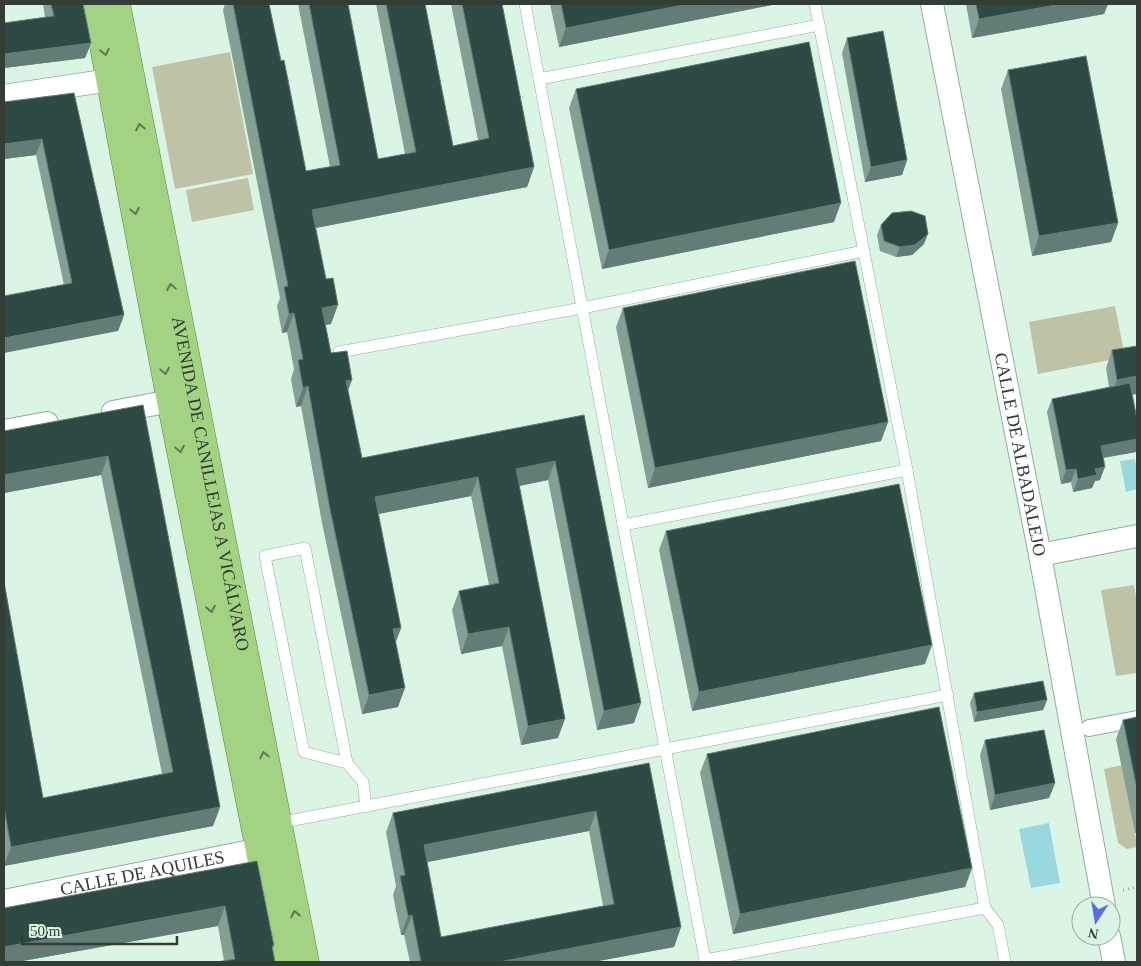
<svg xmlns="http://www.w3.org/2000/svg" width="1141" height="966" viewBox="0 0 1141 966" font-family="Georgia,serif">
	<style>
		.green { fill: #bfc2a5 }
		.water { fill: #9ad8df }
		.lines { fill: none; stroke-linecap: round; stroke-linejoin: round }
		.service-casing { stroke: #94ad9e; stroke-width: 12 }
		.pedestrian-casing { stroke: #94ad9e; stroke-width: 18 }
		.minor-casing { stroke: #94ad9e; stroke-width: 24 }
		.primary-casing { stroke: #548a33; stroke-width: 29 }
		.path { stroke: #95a89c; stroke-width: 3; stroke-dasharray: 1 4; stroke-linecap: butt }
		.service { stroke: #fff; stroke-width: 11 }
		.pedestrian { stroke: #fff; stroke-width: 16 }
		.minor { stroke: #fff; stroke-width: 22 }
		.primary { stroke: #a4d283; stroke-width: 28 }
		.wall { fill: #84a095; fill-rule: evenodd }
		.shaded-wall { fill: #627d75 }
		.building { fill: #2e4a45; stroke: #627d75; fill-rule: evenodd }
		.oneway { stroke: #607955 }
		.labels { text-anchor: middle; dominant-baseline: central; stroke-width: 5; stroke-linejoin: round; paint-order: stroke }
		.street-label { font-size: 18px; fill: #323d36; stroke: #dbf5e5 }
	</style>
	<rect width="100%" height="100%" fill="#dbf5e5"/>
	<g class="green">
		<polygon points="230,52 253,174 175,189 152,67"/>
		<polygon points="248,178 254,210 192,222 186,190"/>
		<polygon points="1115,306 1125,357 1038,374 1029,322"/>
		<polygon points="1134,585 1137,603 1137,673 1116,676 1101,590"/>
		<polygon points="1122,765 1137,843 1137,847 1127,849 1118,843 1104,769"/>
	</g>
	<g class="water">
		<polygon points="1135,459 1137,471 1137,489 1126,492 1120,461"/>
		<polygon points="1049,823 1060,883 1031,888 1019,829"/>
	</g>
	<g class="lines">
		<g class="service-casing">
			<g id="service">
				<polyline points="525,4 705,960 985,908 907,470 815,4"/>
				<polyline points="539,79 819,25"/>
				<polyline points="339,352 582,308 864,251"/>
				<polyline points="623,525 907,470"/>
				<polyline points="347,763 304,752 265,556 305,548 347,763 363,782 366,807"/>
				<polyline points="278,823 948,695"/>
				<polyline points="985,908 998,925 1005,962"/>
			</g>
		</g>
		<g class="pedestrian-casing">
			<polyline id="pedestrian" points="1089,728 1137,719"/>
		</g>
		<g class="minor-casing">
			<g id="minor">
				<path id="s1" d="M932,4l108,551 64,351"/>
				<polyline points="4,96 110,80"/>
				<polyline points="113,412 187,398"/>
				<polyline points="4,431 47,423"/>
				<polyline points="1040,555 1137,536"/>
				<path id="s2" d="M4,901l272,-55"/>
				<polyline points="1109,936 1114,962"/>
			</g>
		</g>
		<g class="primary-casing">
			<g id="primary">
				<polyline points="96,4 171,401 282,962"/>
				<path id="s3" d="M116,4l189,958"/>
			</g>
		</g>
		<polyline class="path" points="1123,890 1137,887"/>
		<use href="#service" class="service"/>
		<use href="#pedestrian" class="pedestrian"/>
		<use href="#minor" class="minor"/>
		<use href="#primary" class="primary"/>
	</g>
	<g class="wall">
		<polygon points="43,4 83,4 91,43 85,58 4,68 4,23 45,17"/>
		<polygon points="225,4 269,4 281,61 306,171 330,167 298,4 348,4 378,159 405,154 376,4 425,4 453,146 478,140 451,4 502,4 534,167 527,187 316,228 331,324 325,325 331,353 348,391 362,458 584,415 634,723 597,730 548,480 519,486 558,738 521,745 502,646 461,654 452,610 459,591 489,585 471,496 378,514 401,628 396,641 398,707 362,714 322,523 301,406 296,407 291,379 294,369 287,332 282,333 277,306 280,298 223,10"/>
		<polygon points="550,4 777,4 559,47"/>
		<polygon points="966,4 1108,4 1104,14 972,38"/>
		<polygon points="847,38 907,160 902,175 865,182 842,53"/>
		<polygon points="1008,70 1118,223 1111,242 1032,256 1001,89"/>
		<polygon points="576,89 834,222 602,269 569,108"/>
		<polygon points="74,93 124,315 118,331 64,285 36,155 4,159"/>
		<polygon points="881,225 924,244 912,255 896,257 880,251 877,235"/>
		<polygon points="623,308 888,422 881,441 648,488 616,327"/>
		<polygon points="1112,350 1132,394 1136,452 1103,458 1100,480 1095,481 1092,488 1073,492 1071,482 1061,484 1047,412 1052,399 1109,387 1106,368"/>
		<polygon points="143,405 220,807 213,826 4,866 4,582 43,798 162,774 101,475 4,493"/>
		<polygon points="666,531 925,664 692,711 659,550"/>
		<polygon points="974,693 1047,700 1043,710 974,722 970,703"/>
		<polygon points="1137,717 1137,833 1135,833 1116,739 1123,720"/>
		<polygon points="985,740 1055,783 1049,798 990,810 980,755"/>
		<polygon points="707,754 972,868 965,887 733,934 700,773"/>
		<path d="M649,763l32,164 -7,20 -81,15h-183l-6,-27h-3l-8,-40 3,-9 -10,-54 7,-19zM589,831l14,75 -162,31 -14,-75z"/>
		<polygon points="257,861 272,950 224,961 218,926 17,962 4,962"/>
	</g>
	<g class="shaded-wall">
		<polygon points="688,4 777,4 559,47 566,28"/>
		<polygon points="1061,4 1108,4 1104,14 972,38 979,19"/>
		<polygon points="91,43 85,58 4,68 4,54"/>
		<polygon points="42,139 36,155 4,159 4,144"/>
		<polygon points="907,160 902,175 865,182 871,167"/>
		<polygon points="534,167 527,187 305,230 312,210"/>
		<polygon points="841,203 834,222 602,269 609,250"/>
		<polygon points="1118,223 1111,242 1032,256 1039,236"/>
		<polygon points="928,234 924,244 912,255 896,257 900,247"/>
		<polygon points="338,305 331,324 315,327 322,308"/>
		<polygon points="294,313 287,332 282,333 289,314"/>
		<polygon points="124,315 118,331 4,353 4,338"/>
		<polygon points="1137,376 1137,394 1111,398 1117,380"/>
		<polygon points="352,380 345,399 346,381"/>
		<polygon points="308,386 301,406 296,407 303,388"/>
		<polygon points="888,422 881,441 648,488 655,468"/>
		<polygon points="1137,439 1137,449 1136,452 1096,459 1101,446"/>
		<polygon points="108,456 101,475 4,493 4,475"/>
		<polygon points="555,461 548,480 509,488 516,469"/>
		<polygon points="1105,467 1100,480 1095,481 1092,488 1073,492 1078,479 1095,469"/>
		<polygon points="1076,469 1071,482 1061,484 1066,470"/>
		<polygon points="478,477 471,496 368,516 375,497"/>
		<polygon points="509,627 502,646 461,654 468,634"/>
		<polygon points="401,628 394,647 393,629"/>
		<polygon points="932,645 925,664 692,711 699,692"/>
		<polygon points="405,688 398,707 362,714 369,695"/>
		<polygon points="1047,700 1043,710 974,722 977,712"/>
		<polygon points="641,703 634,723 597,730 604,711"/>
		<polygon points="565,719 558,738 521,745 528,726"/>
		<polygon points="1055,783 1049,798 990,810 995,795"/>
		<polygon points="220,807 213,826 4,866 11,847"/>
		<polygon points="596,811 589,831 417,864 424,845"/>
		<polygon points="972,868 965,887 733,934 740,914"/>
		<polygon points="225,906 218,926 17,962 4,962 4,947"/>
		<polygon points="412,915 404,935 401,935 408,916"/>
		<polygon points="681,927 674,947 593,962 499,962"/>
	</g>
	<g class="building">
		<polygon points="51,4 83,4 91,43 4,54 4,23 54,16"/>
		<polygon points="233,4 269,4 281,61 284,60 306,171 340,165 309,4 348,4 378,159 416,152 386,4 425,4 453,146 489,138 462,4 502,4 534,167 312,210 326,279 333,278 338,305 322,308 331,353 347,351 352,380 346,381 362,458 584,415 641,703 604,711 555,461 516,469 565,719 528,726 509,627 468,634 459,591 499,583 478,477 375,497 401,628 393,629 405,688 369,695 329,504 308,386 303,388 298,360 303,359 294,313 289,314 284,287 288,286"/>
		<polygon points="561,4 688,4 566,28"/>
		<polygon points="976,4 1061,4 979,19"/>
		<polygon points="883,31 907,160 871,167 847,38"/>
		<polygon points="809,42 841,203 609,250 576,89"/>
		<polygon points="1086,56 1118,223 1039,236 1008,70"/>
		<polygon points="74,93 124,315 4,338 4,296 72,283 42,139 4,144 4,102"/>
		<polygon points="911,211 925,216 928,234 915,245 900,247 884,241 881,225 892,213"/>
		<polygon points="855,261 888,422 655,468 623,308"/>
		<polygon points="1137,346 1137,376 1117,380 1112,350"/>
		<polygon points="1130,383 1137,419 1137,439 1101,446 1105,467 1095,469 1097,475 1078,479 1076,469 1066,470 1052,399"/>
		<polygon points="143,405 220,807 11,847 4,807 4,582 43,798 173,772 108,456 4,475 4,431"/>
		<polygon points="899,484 932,645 699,692 666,531"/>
		<polygon points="1043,681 1047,700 977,712 974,693"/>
		<polygon points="939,707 972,868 740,914 707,754"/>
		<polygon points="1137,717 1137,789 1123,720"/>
		<polygon points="1044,730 1055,783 995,795 985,740"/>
		<path d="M649,763l32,164 -182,35h-78l-9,-47 -4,1 -8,-40 5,-1 -12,-62zM596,811l18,93 -173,33 -17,-92z"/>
		<polygon points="257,861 274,946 272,946 275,962 217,962 235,959 225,906 4,947 4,908"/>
	</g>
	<defs><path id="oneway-chevron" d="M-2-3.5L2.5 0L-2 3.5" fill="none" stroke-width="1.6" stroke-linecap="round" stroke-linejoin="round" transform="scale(1.25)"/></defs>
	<g class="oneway">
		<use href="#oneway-chevron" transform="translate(105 52) rotate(79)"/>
		<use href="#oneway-chevron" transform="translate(140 127) rotate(-101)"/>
		<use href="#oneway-chevron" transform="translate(135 211) rotate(79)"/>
		<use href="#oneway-chevron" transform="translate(171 287) rotate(-101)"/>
		<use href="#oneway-chevron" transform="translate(165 371) rotate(79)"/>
		<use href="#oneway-chevron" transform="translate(180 449) rotate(79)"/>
		<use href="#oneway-chevron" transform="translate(211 609) rotate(79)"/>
		<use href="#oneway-chevron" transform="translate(264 755) rotate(-101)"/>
		<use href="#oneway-chevron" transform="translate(295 914) rotate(-101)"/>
	</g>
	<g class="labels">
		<g class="street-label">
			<text stroke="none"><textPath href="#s1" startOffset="459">CALLE DE ALBADALEJO</textPath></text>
			<text stroke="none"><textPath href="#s3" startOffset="489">AVENIDA DE CANILLEJAS A VICÁLVARO</textPath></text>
			<text stroke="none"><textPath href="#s2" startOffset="141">CALLE DE AQUILES</textPath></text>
		</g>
	</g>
	<rect width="1141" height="966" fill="none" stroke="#323d36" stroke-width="10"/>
	<g transform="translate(1096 921) rotate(192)"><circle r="24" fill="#dbf5e5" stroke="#97ab9f"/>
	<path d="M0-4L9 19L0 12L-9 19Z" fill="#5b6de3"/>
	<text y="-8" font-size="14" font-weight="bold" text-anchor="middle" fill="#323d36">N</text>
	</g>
	<path d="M22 936v8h155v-8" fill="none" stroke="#323d36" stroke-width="2.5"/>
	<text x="30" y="936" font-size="15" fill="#323d36" stroke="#dbf5e5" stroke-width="4" paint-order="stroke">50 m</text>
</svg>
